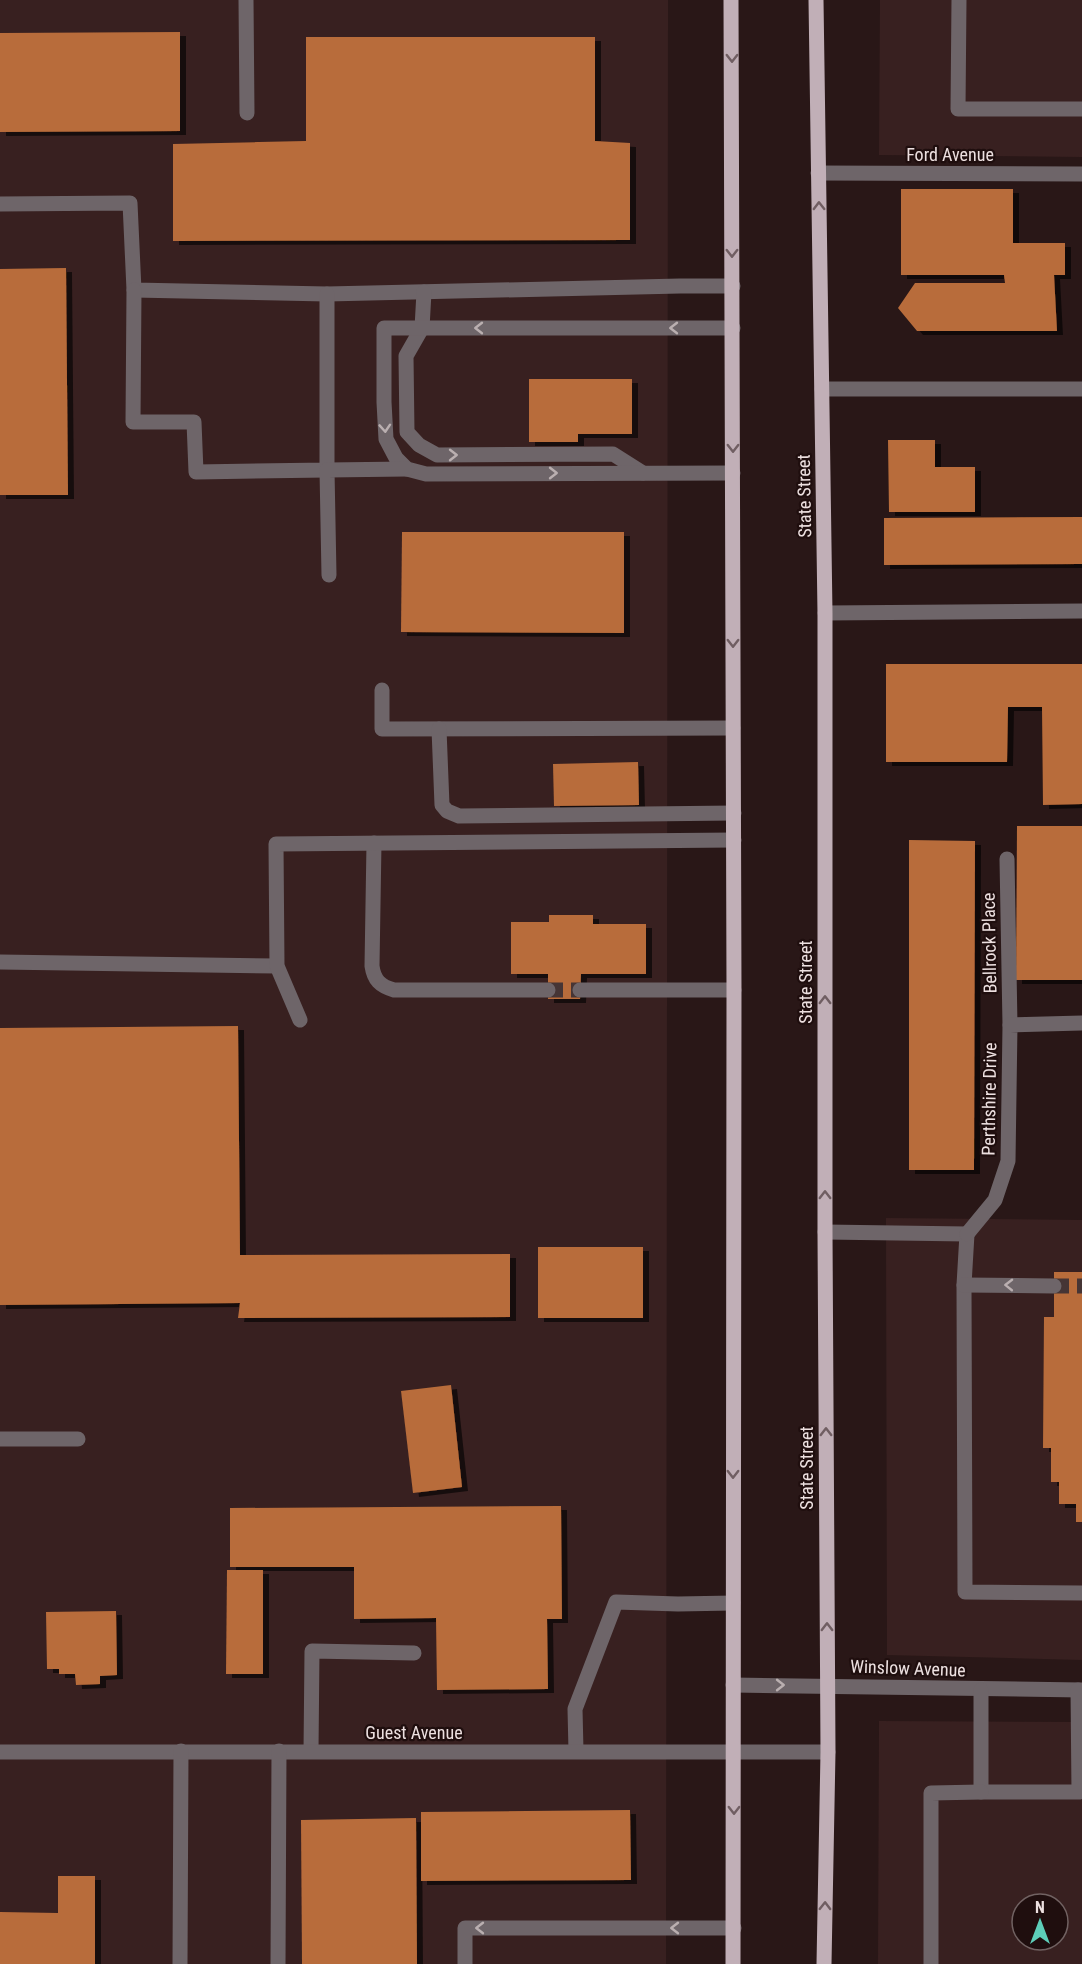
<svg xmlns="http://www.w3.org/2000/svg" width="1082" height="1964" viewBox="0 0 1082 1964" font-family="'Roboto Condensed',sans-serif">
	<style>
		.built { fill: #382020; fill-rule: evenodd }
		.building { fill: #b86c3a; filter: url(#shadow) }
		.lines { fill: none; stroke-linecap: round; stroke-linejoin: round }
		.minor-tunnel { stroke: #463535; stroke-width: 15; stroke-dasharray: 15 8; stroke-linecap: butt }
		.minor { stroke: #6e6569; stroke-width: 15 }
		.major { stroke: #c1afb7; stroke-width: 15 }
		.oneway { stroke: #705e62 }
		.oneway2 { stroke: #baafb0 }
		.labels { text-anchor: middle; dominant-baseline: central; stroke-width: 4.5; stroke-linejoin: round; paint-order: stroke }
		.street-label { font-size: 18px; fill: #ede0e0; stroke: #1f0e0e }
	</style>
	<defs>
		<filter id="shadow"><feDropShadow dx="6" dy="4" stdDeviation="0" flood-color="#0009"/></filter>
	</defs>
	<rect width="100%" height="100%" fill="#291717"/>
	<g class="built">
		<polygon points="0,0 668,0 666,1964 0,1964"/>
		<polygon points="880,0 1082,0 1082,157 879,155"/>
		<polygon points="886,1218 1082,1220 1082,1660 887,1655"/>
		<path d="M879,1721l203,1v242h-204zM1022,1904h36v36h-36z"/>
	</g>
	<g class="building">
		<polygon points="180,32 180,131 0,132 0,33"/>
		<polygon points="306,37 595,37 595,141 630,143 630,240 173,241 173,144 306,141"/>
		<polygon points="901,189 1013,189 1013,243 1065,243 1065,275 1054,275 1057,331 917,331 898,308 915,283 1005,283 1004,275 901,275"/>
		<polygon points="66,268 68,495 0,495 0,269"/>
		<polygon points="529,379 632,379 632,434 578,434 578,442 529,442"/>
		<polygon points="888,440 935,440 935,467 975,467 975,512 889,512"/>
		<polygon points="1082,517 1082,564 884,565 884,518"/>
		<polygon points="402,532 624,532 624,633 401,632"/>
		<polygon points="886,664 1082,664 1082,804 1043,805 1042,707 1008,707 1007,762 886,762"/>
		<polygon points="638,762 639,805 554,806 553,764"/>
		<polygon points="1017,826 1082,826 1082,980 1016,980"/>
		<polygon points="909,840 975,841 974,1170 909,1170"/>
		<polygon points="549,915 593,915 593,924 646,924 646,974 581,974 580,999 548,999 548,974 511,974 511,922 549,922"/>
		<polygon points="238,1026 240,1255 510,1254 510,1317 238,1318 240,1303 0,1305 0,1028"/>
		<rect x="538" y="1247" width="105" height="71"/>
		<polygon points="1054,1272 1082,1272 1082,1522 1076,1522 1076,1504 1059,1504 1059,1482 1051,1482 1051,1448 1043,1448 1044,1317 1054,1317"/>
		<polygon points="451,1385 462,1487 413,1493 401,1391"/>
		<polygon points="561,1506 562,1619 547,1619 548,1689 437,1690 436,1618 354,1619 354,1567 230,1567 230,1508"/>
		<polygon points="227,1570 263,1570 263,1674 226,1674"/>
		<polygon points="116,1611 117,1675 100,1676 100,1684 76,1685 75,1674 59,1674 59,1669 47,1669 46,1612"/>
		<polygon points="630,1810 631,1880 421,1881 421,1812"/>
		<polygon points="416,1818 417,1964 302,1964 301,1820"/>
		<polygon points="58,1876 95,1876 95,1964 0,1964 0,1912 58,1913"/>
	</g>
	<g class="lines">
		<g class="minor-tunnel">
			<polyline points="548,990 580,990"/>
			<polyline points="1054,1286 1082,1286"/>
		</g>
		<g class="minor">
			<polyline points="246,0 247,113"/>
			<polyline points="959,0 958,109 1082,109"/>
			<polyline points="818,173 1082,174"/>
			<polyline points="0,204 130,203 134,290 327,294 680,286 733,286"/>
			<polyline points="134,290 133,422 194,422 196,472 327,470 327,294"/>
			<polyline points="424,292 422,328 406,356 407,432 419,445 437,455 613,454 643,473"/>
			<polyline points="733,328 384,328 384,402 386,439 396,458 407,469 426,474 733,473"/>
			<polyline points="822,389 1082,389"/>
			<polyline points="329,575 327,470 407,469"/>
			<polyline points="825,613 1082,611"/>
			<polyline points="382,690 382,729 733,728"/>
			<polyline points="439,729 442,805 447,811 459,816 734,813"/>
			<path d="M374,843l-2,123c2,14 8,20 22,24h154"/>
			<polyline points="1007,859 1010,1025"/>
			<polyline points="0,962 277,966"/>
			<polyline points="580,990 734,990"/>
			<polyline points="300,1020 277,966 276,844 734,840"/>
			<polyline points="825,1232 967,1234"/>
			<polyline points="967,1234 964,1285 965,1592 1082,1593"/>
			<polyline points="967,1234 995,1200 1008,1161 1010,1025 1082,1023"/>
			<polyline points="964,1285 1054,1286"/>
			<polyline points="0,1439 78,1439"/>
			<polyline points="733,1685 1082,1690"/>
			<polyline points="981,1690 981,1792 1079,1792 1078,1690"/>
			<polyline points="311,1751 312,1651 414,1653"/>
			<polyline points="576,1751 575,1709 616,1602 678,1604 733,1603"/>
			<polyline points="0,1752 828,1752"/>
			<polyline points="180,1964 181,1751"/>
			<polyline points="278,1964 279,1751"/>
			<polyline points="465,1964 465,1928 734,1928"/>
			<polyline points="931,1964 931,1793 981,1792"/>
		</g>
		<g class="major">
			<polyline points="731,0 734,990 733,1964"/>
			<polyline points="816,0 825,613 825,1232 828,1752 824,1964"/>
		</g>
	</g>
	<defs><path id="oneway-chevron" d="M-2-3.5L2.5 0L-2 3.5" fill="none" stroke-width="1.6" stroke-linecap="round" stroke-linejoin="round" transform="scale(1.5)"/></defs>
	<g class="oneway">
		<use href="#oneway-chevron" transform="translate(732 58) rotate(90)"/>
		<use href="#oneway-chevron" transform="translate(819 206) rotate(-91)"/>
		<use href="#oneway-chevron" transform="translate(732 253) rotate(90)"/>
		<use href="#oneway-chevron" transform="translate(733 448) rotate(90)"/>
		<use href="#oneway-chevron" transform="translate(733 643) rotate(90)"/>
		<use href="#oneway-chevron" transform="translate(825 1000) rotate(-90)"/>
		<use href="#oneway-chevron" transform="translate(825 1195) rotate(-90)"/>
		<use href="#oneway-chevron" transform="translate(826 1432) rotate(-90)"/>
		<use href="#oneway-chevron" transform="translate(733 1474) rotate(90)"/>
		<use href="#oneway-chevron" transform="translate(827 1627) rotate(-90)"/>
		<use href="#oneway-chevron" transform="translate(734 1810) rotate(90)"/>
		<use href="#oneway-chevron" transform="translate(825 1906) rotate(-89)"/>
	</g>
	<g class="oneway2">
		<use href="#oneway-chevron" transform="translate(479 328) rotate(180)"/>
		<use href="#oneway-chevron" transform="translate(674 328) rotate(180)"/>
		<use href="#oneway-chevron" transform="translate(385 428) rotate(86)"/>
		<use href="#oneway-chevron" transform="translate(453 455)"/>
		<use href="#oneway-chevron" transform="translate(553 473)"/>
		<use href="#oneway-chevron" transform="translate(1009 1285) rotate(-179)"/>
		<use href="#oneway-chevron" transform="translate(780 1685)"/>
		<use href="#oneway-chevron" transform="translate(480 1928) rotate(180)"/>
		<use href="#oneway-chevron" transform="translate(675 1928) rotate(180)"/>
	</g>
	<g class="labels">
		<g class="street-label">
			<text x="950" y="154">Ford Avenue</text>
			<text transform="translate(804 496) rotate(-91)">State Street</text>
			<text transform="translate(989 943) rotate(-91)">Bellrock Place</text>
			<text transform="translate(805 982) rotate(-90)">State Street</text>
			<text transform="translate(989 1099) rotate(-89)">Perthshire Drive</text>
			<text transform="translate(806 1468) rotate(-90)">State Street</text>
			<text transform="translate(908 1668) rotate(2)">Winslow Avenue</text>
			<text x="414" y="1732">Guest Avenue</text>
		</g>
	</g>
	<g transform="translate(1040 1922)"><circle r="28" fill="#1f0e0e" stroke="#716262" stroke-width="1.5"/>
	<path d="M0-4.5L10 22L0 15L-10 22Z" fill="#5dceb9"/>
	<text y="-9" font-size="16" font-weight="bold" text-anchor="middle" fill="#ede0e0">N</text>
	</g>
</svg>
